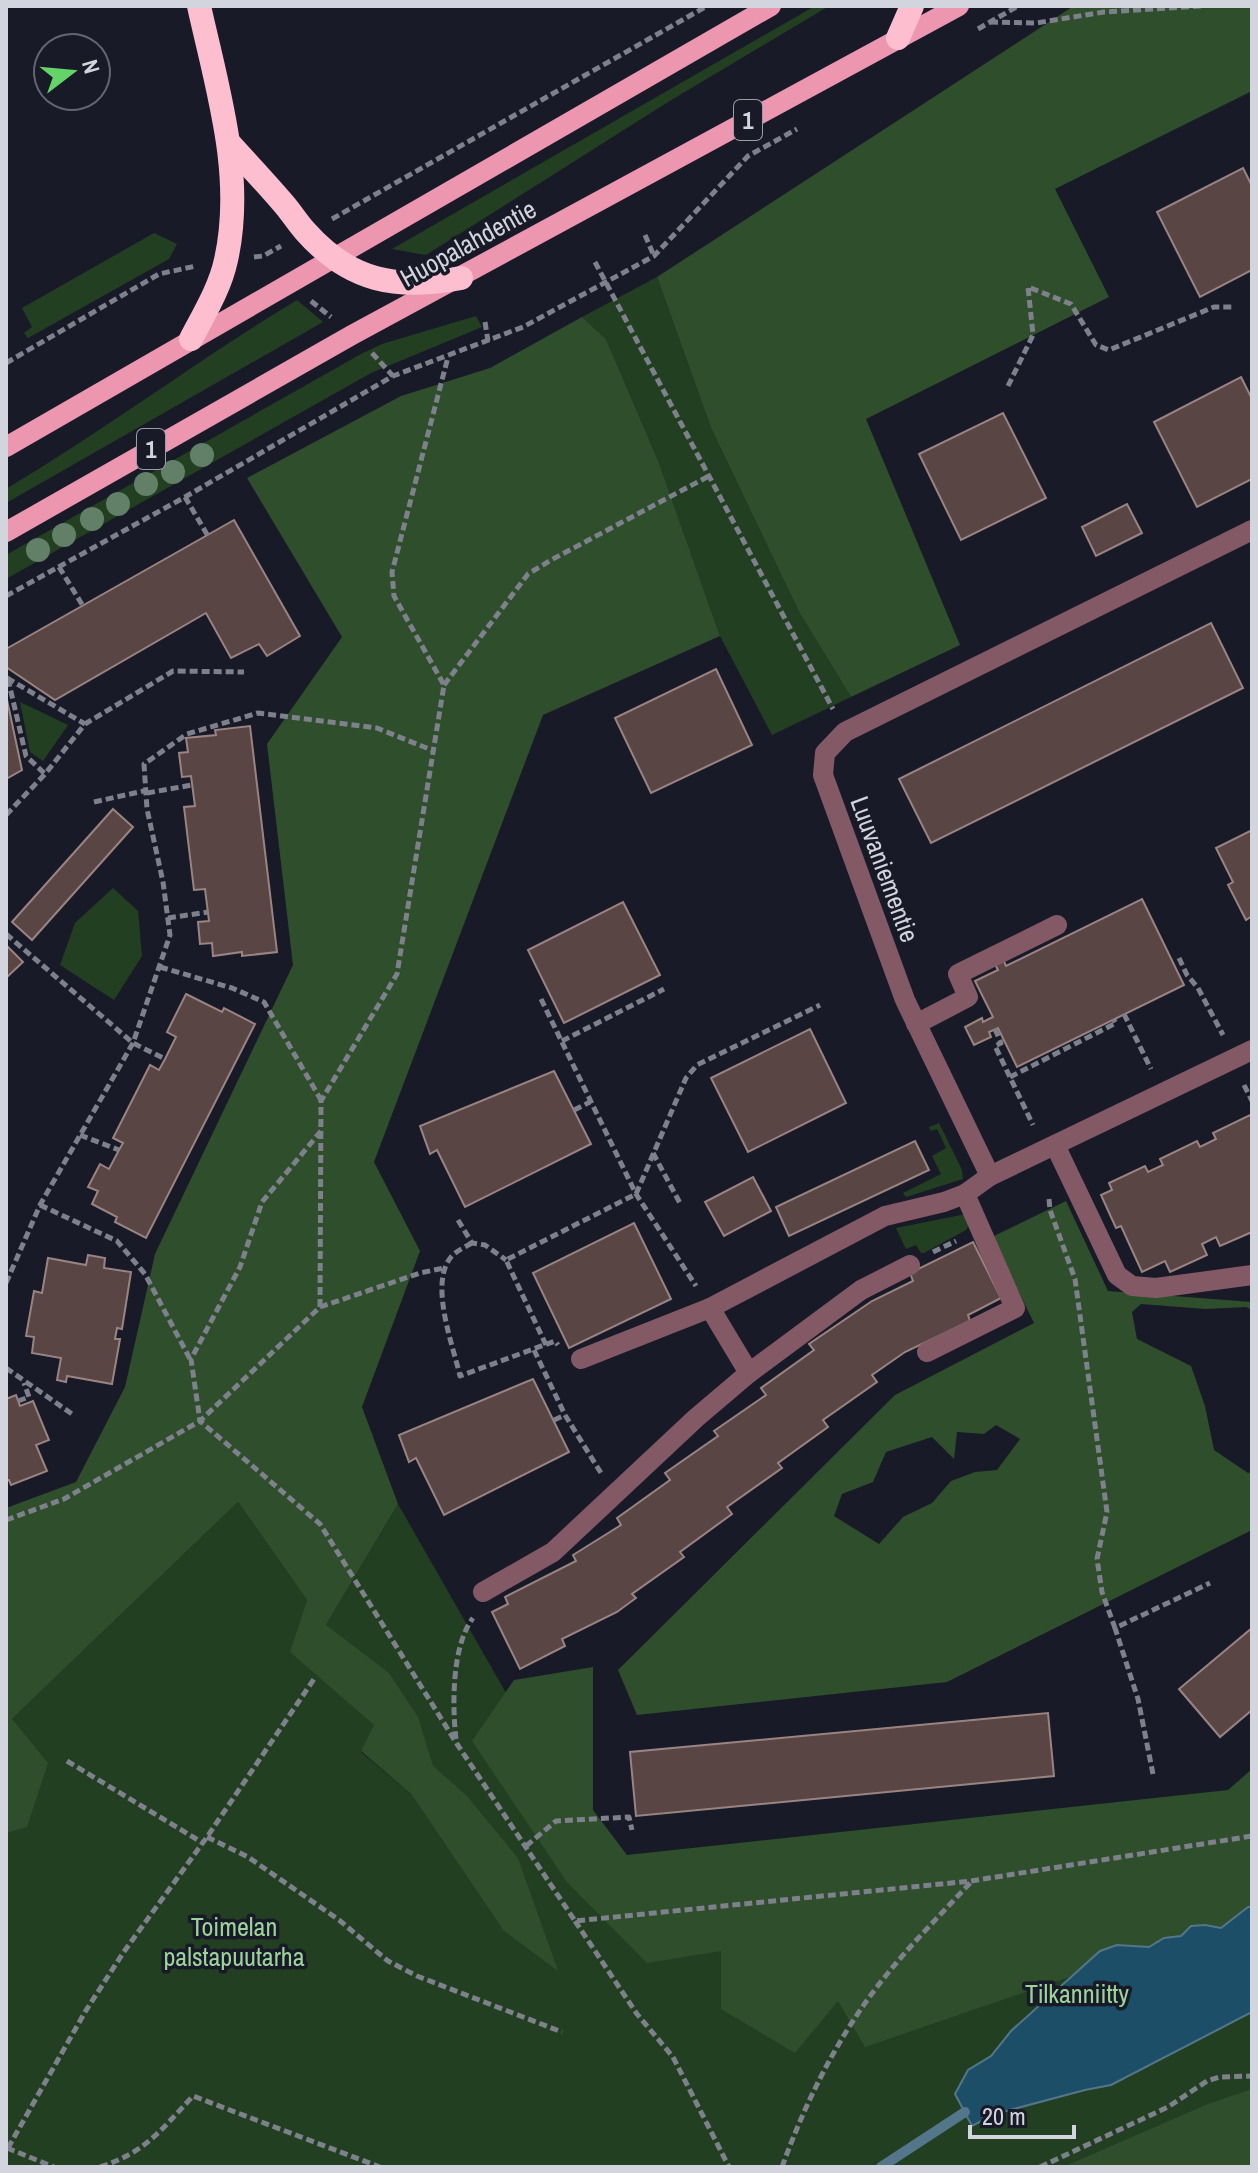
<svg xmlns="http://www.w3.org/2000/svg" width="1258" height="2173" viewBox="0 0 1258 2173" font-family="'Archivo Narrow',sans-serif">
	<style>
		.green { fill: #224021 }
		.forest { fill: #2e4e2c; fill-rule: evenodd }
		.water { fill: #1d4e67; stroke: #54768b; stroke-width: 2 }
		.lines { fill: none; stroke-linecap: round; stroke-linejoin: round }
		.stream { stroke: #54768b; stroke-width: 10 }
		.building { fill: #594544; stroke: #9a8482; stroke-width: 2 }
		.path { stroke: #7e808c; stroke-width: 5; stroke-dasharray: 8 4; stroke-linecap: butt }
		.minor { stroke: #825965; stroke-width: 20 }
		.major { stroke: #ec96b0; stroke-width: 20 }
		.highway { stroke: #fdbecf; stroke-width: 24 }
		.tree { fill: #618067 }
		.labels { text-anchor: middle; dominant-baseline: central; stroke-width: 7; stroke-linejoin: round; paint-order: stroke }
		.shield { fill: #181a28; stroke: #9b9da7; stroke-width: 2 }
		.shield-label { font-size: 24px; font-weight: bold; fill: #d3d5de }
		.street-label { font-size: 26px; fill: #d3d5de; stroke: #181a28 }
		.park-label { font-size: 26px; fill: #9dd39a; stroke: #181a28 }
	</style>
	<rect width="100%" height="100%" fill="#181a28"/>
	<g class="green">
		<polygon points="815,6 829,6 668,102 426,255 392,249"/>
		<polygon points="154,233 177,244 169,259 28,338 24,333 32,327 22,308"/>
		<polygon points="657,277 711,428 799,612 851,697 772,735 720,636 658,460 606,339 582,317"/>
		<path d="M297,300l26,22 -317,181v-14c99,-59 192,-129 291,-189z"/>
		<polygon points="476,316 482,327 371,373 6,579 6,555 361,354 382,344"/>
		<polygon points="20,702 68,725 43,761 30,752"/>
		<polygon points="113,888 138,911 142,956 114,1000 60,965 75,923"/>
		<polygon points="939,1123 962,1170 963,1179 906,1197 903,1193 941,1174 932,1156 946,1148 937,1129 930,1131 929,1127"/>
		<polygon points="966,1214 969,1225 966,1230 924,1253 921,1253 916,1245 906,1249 896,1228"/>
		<polygon points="238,1502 307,1600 291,1652 375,1725 361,1752 411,1794 503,1930 326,1625 398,1504 610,1875 1252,1789 1252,2167 6,2167 6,1833 27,1826 12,1719"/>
	</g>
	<g class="forest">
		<polygon points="1252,6 1252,91 1055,189 1109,297 866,419 960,645 851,697 799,612 711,428 657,277 1072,7"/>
		<polygon points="582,317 606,339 658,460 720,636 543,715 374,1162 420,1251 362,1407 398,1504 326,1625 389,1673 418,1717 433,1766 466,1795 518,1858 558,1971 503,1930 411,1794 361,1751 374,1725 290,1652 307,1600 238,1502 12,1719 48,1763 27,1827 6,1833 6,1508 76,1482 125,1387 155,1254 293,965 267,744 342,637 247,478 401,396 490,368"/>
		<path d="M1066,1201l42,90 144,11v8l-6,-3 -40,2 -65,-5 -9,8 5,27 54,27 14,40 9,44 34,23 4,-1v58l-305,152 -310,33 -19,-45 277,-275 139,-72 -42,-86zM996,1425l24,14 -23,31 -22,2 -24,9 -19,22 -29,14 -24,27 -45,-28 8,-22 31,-12 13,-30 46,-15 22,22 3,-27 27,2z"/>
		<polygon points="593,1667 593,1810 627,1855 1228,1790 1252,1769 1252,1907 1221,1928 1205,1925 1181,1936 1164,1938 1149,1947 1117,1945 1100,1951 1069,1977 865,2047 838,2001 795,2053 721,2009 721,1951 647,1963 567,1882 472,1741 514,1680"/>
		<polygon points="1252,2089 1252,2167 1063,2167 1208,2104"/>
	</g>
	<polygon class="water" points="1248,1907 1252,1907 1252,2012 1111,2085 1085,2090 995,2114 972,2126 955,2094 968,2070 991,2056 1011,2031 1100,1951 1117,1945 1149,1947 1164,1938 1181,1936 1191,1926 1205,1925 1221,1928"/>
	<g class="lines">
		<polyline class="stream" points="881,2167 965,2112"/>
	</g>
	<g class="building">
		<polygon points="1243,168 1252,186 1252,270 1200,297 1157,212"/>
		<polygon points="1241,377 1252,399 1252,479 1197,507 1154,422"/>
		<polygon points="1003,413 1046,498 961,540 919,454"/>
		<polygon points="1127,504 1142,533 1096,556 1082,527"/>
		<polygon points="234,520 300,636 267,656 259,644 231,658 206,613 55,700 6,667 6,649"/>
		<polygon points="1211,623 1243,688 931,843 899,779"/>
		<polygon points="716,669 752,745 651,793 615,718"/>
		<polygon points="6,695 22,770 6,779"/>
		<polygon points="250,726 277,952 242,956 242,952 213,956 212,943 200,944 198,922 209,921 205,889 194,890 184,807 195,806 191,776 182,777 179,753 188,752 186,738 216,735 215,730"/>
		<polygon points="113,809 133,827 32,940 12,922"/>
		<polygon points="1252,830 1252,916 1246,920 1228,885 1233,882 1216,848"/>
		<polygon points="1142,899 1184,985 1017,1067 998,1028 989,1032 991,1037 974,1045 965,1027 982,1018 983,1022 993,1017 975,981 998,970 995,964 1003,959 1006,966"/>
		<polygon points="623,902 660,975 564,1023 528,950"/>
		<polygon points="6,945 23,962 6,978"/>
		<polygon points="186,994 222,1012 224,1008 255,1024 146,1238 115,1222 117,1217 92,1204 98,1191 88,1187 100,1164 109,1169 119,1150 123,1143 113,1138 150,1065 159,1070 165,1059 176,1037 167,1032"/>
		<polygon points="810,1029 846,1103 748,1152 711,1078"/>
		<polygon points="554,1071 591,1144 465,1207 437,1150 430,1154 420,1126"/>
		<polygon points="1250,1115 1252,1120 1252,1232 1220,1246 1216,1237 1202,1244 1207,1255 1170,1272 1165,1261 1142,1272 1121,1226 1116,1228 1101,1195 1112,1190 1109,1183 1145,1166 1148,1172 1163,1165 1160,1159 1197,1141 1200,1147 1216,1139 1213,1133"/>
		<polygon points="915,1141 929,1170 789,1236 776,1207"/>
		<polygon points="753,1177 771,1211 724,1236 705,1202"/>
		<polygon points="634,1223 671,1299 569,1348 533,1273"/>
		<polygon points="973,1242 1001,1298 968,1315 970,1321 905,1352 872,1375 877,1382 823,1420 828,1427 778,1463 782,1468 727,1507 732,1514 680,1552 684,1557 632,1594 636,1598 617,1612 562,1639 565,1646 520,1669 492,1612 508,1604 505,1597 576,1561 573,1555 621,1525 617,1518 670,1480 665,1473 718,1436 714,1431 766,1395 761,1388 814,1350 809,1344 872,1301 913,1281 910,1273"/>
		<polygon points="88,1255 105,1258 104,1268 131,1272 122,1329 117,1328 115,1339 120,1339 112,1384 67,1376 66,1382 57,1380 61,1358 32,1353 34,1337 26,1336 34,1291 42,1293 48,1258 86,1265"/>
		<polygon points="533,1379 569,1452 444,1515 416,1458 409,1462 399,1435"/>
		<polygon points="16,1395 20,1406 33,1401 49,1440 36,1445 47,1471 11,1485 9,1480 6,1481 6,1399"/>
		<polygon points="1252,1628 1252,1710 1220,1737 1179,1689"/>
		<polygon points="1048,1713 1054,1776 636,1816 630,1752"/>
	</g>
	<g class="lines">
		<g class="path">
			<polyline points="990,22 1036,23 1104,12 1201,6"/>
			<polyline points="978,29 1018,6"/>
			<polyline points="332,219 707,6"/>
			<polyline points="645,235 654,256"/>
			<polyline points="254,257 263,256 281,246"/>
			<polyline points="595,262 833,709"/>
			<polyline points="311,301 331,317"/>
			<polyline points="485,322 488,341"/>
			<polyline points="372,353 393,376"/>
			<polyline points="6,363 159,274 196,266"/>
			<polyline points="1008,386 1033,335 1028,287 1071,304 1096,345 1109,350 1214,307 1234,307"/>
			<polyline points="185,497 208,536"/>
			<polyline points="59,567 83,606"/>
			<polyline points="6,596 185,497 393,376 523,327 654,256 748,156 797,129"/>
			<polyline points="7,678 85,724"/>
			<polyline points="8,679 26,756 45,774"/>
			<polyline points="444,685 528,574 551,560 709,476"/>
			<polyline points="147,793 192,785"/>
			<polyline points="94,802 148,790"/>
			<polyline points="6,815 45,774 85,724 173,671 244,672"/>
			<polyline points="168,918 208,912"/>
			<polyline points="6,934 133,1043 165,1059"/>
			<polyline points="1179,958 1187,975 1198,988 1223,1035"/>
			<polyline points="160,967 232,988 264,1002 321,1100"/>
			<polyline points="541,999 636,1194 696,1286"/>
			<polyline points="1124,1014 1151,1069"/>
			<polyline points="995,1029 1001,1043 995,1046 1033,1125"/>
			<polyline points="562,1041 664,989"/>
			<polyline points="1010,1077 1116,1023 1114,1020"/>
			<polyline points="1244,1085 1252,1101"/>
			<polyline points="574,1110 590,1102"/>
			<polyline points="321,1131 262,1202 240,1267 191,1359 200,1421 320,1524 457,1744 575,1921 971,1881 1252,1836"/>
			<polyline points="80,1135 119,1150"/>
			<polyline points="653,1153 681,1205"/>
			<polyline points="1049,1199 1050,1210 1075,1279 1107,1512 1097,1559 1102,1592 1115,1628"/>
			<polyline points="40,1205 117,1241 145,1274 190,1359"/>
			<polyline points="458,1220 472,1243 485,1245 506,1260"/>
			<path d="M472,1243c-7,4 -16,8 -21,14 -22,27 2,88 9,119l95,-35 3,4"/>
			<polyline points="933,1252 956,1241"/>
			<polyline points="6,1283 40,1205 133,1043 170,935 163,882 147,809 144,764 187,734 258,713 377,728 434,751"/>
			<polyline points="320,1307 420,1273 444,1268"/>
			<polyline points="546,1345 506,1260 636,1194 686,1078 697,1065 820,1005"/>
			<polyline points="534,1350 565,1415 601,1473"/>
			<polyline points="6,1368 75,1416"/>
			<polyline points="18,1401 29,1397 24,1383"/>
			<polyline points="554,1420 565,1415"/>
			<polyline points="6,1520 64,1499 200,1421 320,1307 321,1101 397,974 444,685 394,596 392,572 448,357"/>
			<path d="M456,1739c-4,-34 -4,-94 17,-121"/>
			<polyline points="67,1761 203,1843"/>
			<polyline points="1153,1774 1138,1699 1115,1628 1210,1583"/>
			<polyline points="207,1837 248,1857 339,1920 388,1961 417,1976 562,2032"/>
			<polyline points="526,1846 556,1821 629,1817 632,1830"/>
			<polyline points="575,1921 637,2014 673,2057 729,2167"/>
			<polyline points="7,2148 54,2167"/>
			<polyline points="8,2148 85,2012 123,1953 207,1837 314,1679"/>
			<path d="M100,2167c46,-15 61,-37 93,-71l187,71"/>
			<path d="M782,2167c25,-69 59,-137 106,-194 26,-32 55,-61 83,-91"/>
			<polyline points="1040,2167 1168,2107 1207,2081 1219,2077 1252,2076"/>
		</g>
		<g class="minor">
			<polyline points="1252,530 845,732 825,753 823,775 905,1000 990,1176 1252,1050"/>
			<polyline points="916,1024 968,997 958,974 1057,925"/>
			<polyline points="1055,1145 1117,1275 1132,1286 1156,1288 1252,1275"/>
			<polyline points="710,1308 749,1373"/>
			<polyline points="927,1352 1015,1308 965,1194"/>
			<polyline points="581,1359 710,1308 885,1216 944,1202 965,1194 990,1176"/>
			<polyline points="483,1592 553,1552 696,1418 749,1373 861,1290 910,1265"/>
		</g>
		<g class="major">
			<polyline points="6,447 771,6"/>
			<polyline points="6,532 352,335 959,6"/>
		</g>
		<g class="highway">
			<polyline points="898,38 912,6"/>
			<path d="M229,143c18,20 36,39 54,60 8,9 14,19 22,28 45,51 92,59 156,47"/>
			<path d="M191,339c13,-25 29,-51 35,-79 19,-85 -9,-172 -27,-254"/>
		</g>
	</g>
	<g class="tree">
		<circle cx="202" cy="455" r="12"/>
		<circle cx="173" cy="472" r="12"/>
		<circle cx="146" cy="484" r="12"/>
		<circle cx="118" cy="504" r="12"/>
		<circle cx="92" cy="519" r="12"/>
		<circle cx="64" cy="535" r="12"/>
		<circle cx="38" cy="550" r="12"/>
	</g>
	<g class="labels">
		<g class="shield">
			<rect x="734" y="100" width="28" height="40" rx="6"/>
			<rect x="137" y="429" width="28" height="40" rx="6"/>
		</g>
		<g class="shield-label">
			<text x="748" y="120">1</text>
			<text x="151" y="449">1</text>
		</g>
		<g class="street-label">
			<text transform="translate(468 243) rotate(-29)">Huopalahdentie</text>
			<text transform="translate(885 869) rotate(70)">Luuvaniementie</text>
		</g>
		<g class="park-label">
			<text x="234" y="1926">Toimelan<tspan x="234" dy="30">palstapuutarha</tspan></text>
			<text x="1077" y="1993">Tilkanniitty</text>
		</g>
	</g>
	<rect width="1258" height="2173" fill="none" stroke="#d3d5de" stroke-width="16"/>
	<g transform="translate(72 72) rotate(74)"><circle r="38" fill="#181a28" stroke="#636571" stroke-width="2"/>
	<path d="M0-6L14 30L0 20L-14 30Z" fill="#64d468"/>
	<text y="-12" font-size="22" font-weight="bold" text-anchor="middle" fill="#d3d5de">N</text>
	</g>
	<path d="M970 2125v12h104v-12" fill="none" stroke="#d3d5de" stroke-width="4"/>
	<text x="982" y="2125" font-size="24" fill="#d3d5de" stroke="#181a28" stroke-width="6" paint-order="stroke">20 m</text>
</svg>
